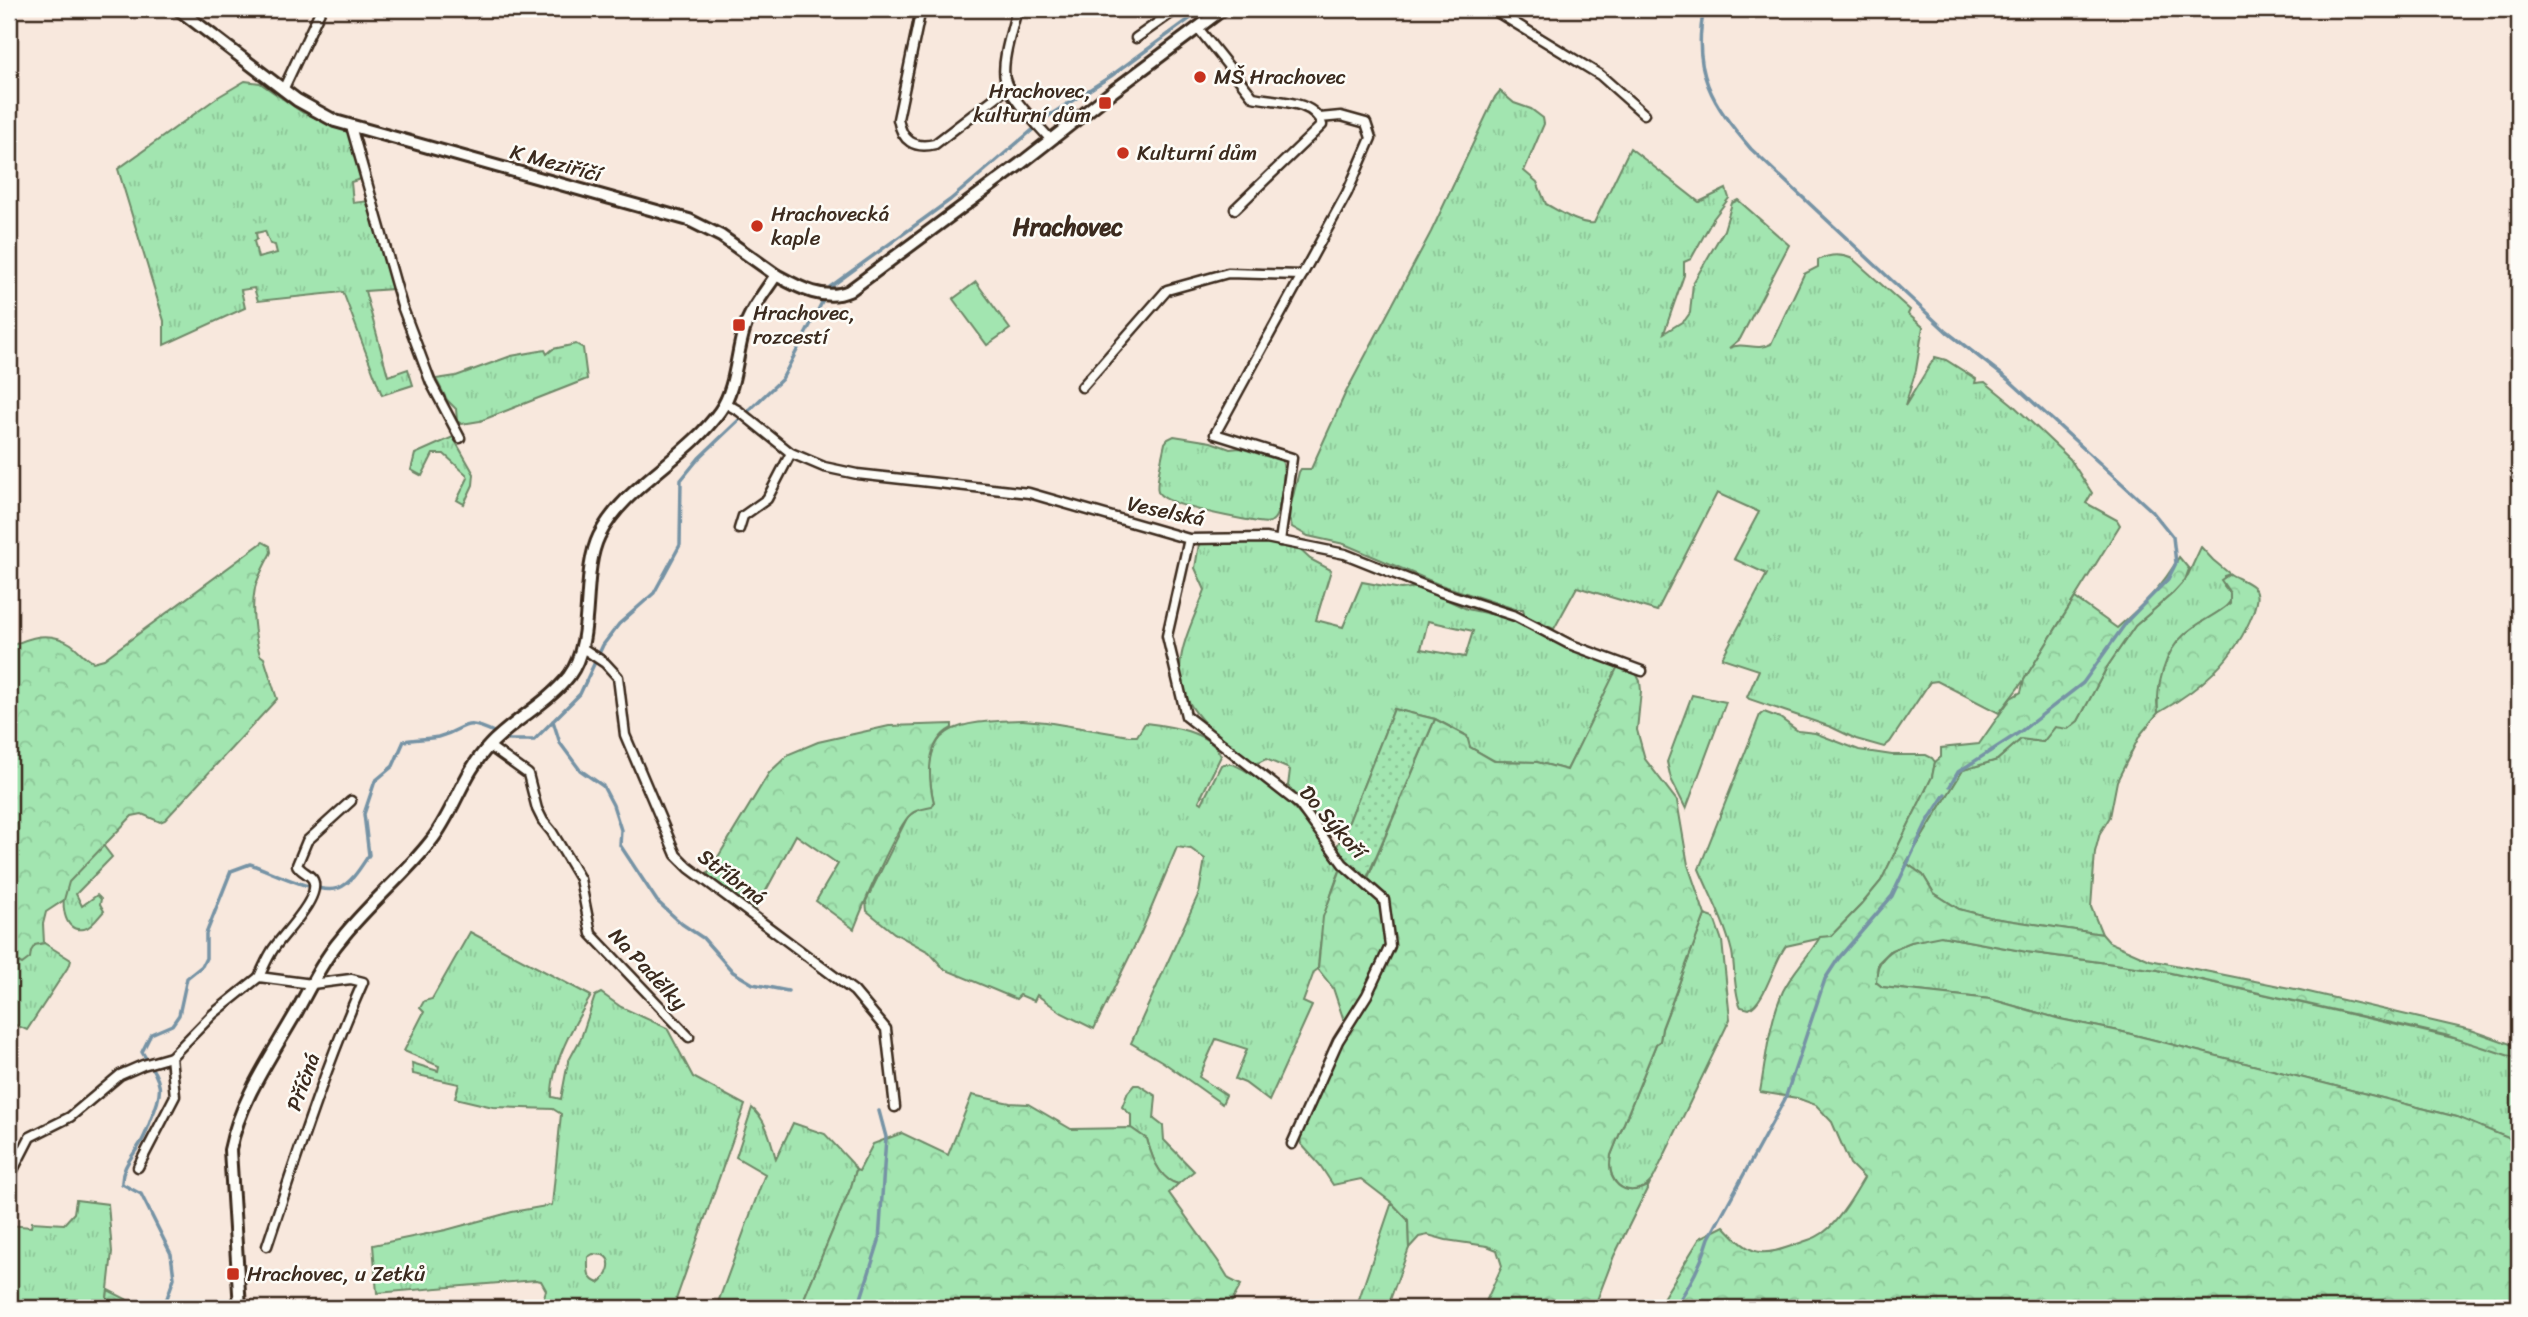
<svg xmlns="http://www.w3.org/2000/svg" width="2528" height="1317" viewBox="0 0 2528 1317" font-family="Sriracha,sans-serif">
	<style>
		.grass { fill: url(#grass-tufts); stroke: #6e8867; stroke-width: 2; fill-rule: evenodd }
		.forest { fill: url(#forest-crowns); stroke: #6e8867; stroke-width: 2 }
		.garden { fill: url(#garden-dots); stroke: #6e8867; stroke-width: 2 }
		.pitch { fill: #a2e5b0; stroke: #6e8867; stroke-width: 2 }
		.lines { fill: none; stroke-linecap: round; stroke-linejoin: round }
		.stream { stroke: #7693a5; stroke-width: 3.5 }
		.minor-casing { stroke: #3b2a1e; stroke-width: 13 }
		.tertiary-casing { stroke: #3b2a1e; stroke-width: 16 }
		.minor { stroke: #fdfcf7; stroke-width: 8 }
		.tertiary { stroke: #fdfcf7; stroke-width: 10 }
		.poi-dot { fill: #c8321e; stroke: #fdfcf7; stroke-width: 2.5 }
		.labels { text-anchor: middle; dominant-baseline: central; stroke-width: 5; stroke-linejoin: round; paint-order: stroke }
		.poi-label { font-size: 21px; fill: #3b2a1e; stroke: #fdfcf7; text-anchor: start }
		.street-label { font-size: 21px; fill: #3b2a1e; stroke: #fdfcf7 }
		.quarter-label { font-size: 24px; font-weight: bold; fill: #3b2a1e; stroke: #fdfcf7 }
	</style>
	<defs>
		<pattern id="grass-tufts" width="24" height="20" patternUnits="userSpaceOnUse" patternTransform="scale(1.75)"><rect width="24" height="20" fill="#a2e5b0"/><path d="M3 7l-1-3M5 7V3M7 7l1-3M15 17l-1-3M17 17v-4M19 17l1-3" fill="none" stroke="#8cc597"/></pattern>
		<pattern id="forest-crowns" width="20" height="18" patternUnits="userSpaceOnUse" patternTransform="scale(1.75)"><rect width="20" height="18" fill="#a2e5b0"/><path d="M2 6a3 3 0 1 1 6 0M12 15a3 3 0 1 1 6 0" fill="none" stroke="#8cc597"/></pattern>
		<pattern id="garden-dots" width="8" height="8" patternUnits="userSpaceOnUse" patternTransform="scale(1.75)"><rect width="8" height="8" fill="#a2e5b0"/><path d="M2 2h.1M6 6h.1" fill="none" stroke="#8cc597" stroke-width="1.8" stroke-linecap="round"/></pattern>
	</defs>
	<rect width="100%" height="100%" fill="#f8e8dd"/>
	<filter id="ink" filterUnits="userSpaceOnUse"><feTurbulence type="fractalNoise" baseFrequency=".0143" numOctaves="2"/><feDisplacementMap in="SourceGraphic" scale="14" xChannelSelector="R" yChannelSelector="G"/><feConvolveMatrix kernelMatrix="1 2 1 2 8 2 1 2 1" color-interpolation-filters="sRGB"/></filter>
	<g filter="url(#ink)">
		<g class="grass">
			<path d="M245,81l15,2 42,29 50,21 12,45 -13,4 2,21 16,-2 24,88 -28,2 23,85 20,-7 5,16 -31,10 -39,-103 -85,9 -4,-13 -13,2 4,18 -81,37v-24l-46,-152 100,-72zM265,231l5,13 5,1 2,8 -19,5 -4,-17 3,-2 -1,-6z"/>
			<path d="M1500,91l14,12 17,6 12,9 1,6 -20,47 13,11 9,22c13,7 33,21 48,19l36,-75 69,54 27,-13 3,9 -16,21 -22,40 -7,3v13l-20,58 21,-13 5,-7 3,-30 31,-53 8,-27 6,-3 51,45 -49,94 -11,9c16,-7 26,4 42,-4l33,-70 14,-7v-7c12,-6 24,-6 35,-1l57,51 -2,4 15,13 -7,43 -11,36 30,-49 11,3 30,19 -1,4 10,-1 27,22 58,55 22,34 -6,10 31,17 3,5 -96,155 -25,33 -62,-32 -7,1 -40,60 -6,5 -28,-8 -25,-12 -82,-28 -2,-2 12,-27 -37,-12 45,-84 -33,-15 25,-47 -42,-19 -60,118 -80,-24 -23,42 -29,-13 -2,-7h-8l-77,-25 -94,-40 -36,-8 -16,-9 -4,-11 11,-44 2,-3h10l34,-75 86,-162 64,-135z"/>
			<polygon points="576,344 583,348 587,379 480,421 462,424 457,421 456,409 447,400 436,379 456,376 511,356 545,350 547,354 553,349"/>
			<path d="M1174,436l37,6 19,7 10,-1 42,13c4,8 -1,50 -8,58 -4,5 -10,4 -16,3 -17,-3 -93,-16 -100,-30 -3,-8 5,-39 7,-49l3,-4z"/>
			<polygon points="453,437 474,474 473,485 464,504 457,500 468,478 467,475 444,454 433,454 422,476 411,470 415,454"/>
			<path d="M1207,540l47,1 43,6 13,12 21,11 -15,50 27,7 19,-45 39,7 18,-2 48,22 42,9 109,48v3l-51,101 -30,-8 -42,-1 -25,-14 -6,-13 -29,-15 -41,-10 -46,115 -5,7 -6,1 -24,-19 -25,-27 2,-16 -3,-2 -21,-9 -10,5 -6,-3c-29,-22 -71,-51 -70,-93 1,-26 16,-54 25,-78l-10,-22 4,-24zM1428,621l45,10 -8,26 -44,-8z"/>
			<polygon points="2201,547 2213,560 2230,574 2224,576 2224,586 2230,593 2231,600 2225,608 2198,625 2157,701 2158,713 2140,735 2117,781 2110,817 2100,833 2095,852 2091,907 2102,934 1993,918 1959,909 1934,893 1923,875 1906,863 1963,770 1997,760 2021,739 2043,742 2055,727 2078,721 2107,667 2135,626 2173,593 2188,575"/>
			<polygon points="1692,695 1726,702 1686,809 1671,779 1667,762"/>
			<path d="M1764,712l16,6 18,13 17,2 44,17 33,5h34l6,3 3,4 -3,15 -51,104 -19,23 -31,32 -45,10c-12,15 -21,57 -37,63l-8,-2c-7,-12 -6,-40 -9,-55 -7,-29 -21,-55 -33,-83l61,-154z"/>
			<path d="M1023,720l23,2 83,14h8l8,-13c24,3 65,8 76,33l-22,45 3,2 19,-38c11,-4 20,3 30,9 43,25 57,53 89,88l2,4c-15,34 -22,66 -24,103l-4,3 -11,30 9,4 -43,95 -24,-18 -10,-4 12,-30 -31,-10 -17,38 27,18 -4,9 -59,-42 -32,-19 68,-150 6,-34 -14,-10 -14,-2 -37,88 -46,94 -32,-16 -25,-18 -3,6 -14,-6 -4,4 -72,-30 -15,-17 -35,-19 -27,-22 -1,-10 41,-83c7,-9 18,-9 27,-15 -18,-80 24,-81 89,-83z"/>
			<path d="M103,845l9,12 -36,37 6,12 15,-11 4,4 -1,5 4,7c-5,5 -12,17 -20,18 -22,4 -23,-29 -18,-43 6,-15 26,-29 37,-41z"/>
			<path d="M1705,915l9,3 8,23 8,78 -76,158c-18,28 -50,10 -43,-22l45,-111 4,-3 2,-12z"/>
			<path d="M470,932l121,64c-17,28 -40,68 -39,101l9,2 7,-37 13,-24 14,-42 6,-3 20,14 46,21 26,49 52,28 -72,203h-132l5,-18 -5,-9 -5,-1 -159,13 -4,-48 73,-15 66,-18 40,-7 9,-91 -8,-5 -60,-2 -38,-9 4,-14 -46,-10 -1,-11 26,8 1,-5 -35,-15 20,-39 -4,-4 4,-7 8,-2zM593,1254l10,1c12,6 4,22 -4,28 -13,-3 -11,-15 -11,-26z"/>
			<path d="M1933,936h8l86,16 131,18 317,73 44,16v85l-62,-27 -338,-86 -59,-12 -70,-20 -108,-12 -6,-5c-2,-32 32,-40 57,-46z"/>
			<polygon points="44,943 71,960 70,964 27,1030 16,1025 11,1032 9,1031 9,957 30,951 35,944"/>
			<path d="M1134,1085h5l17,11 -2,23 9,7 1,14 30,31 -16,13c-19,-4 -27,-29 -31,-45l-16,-11v-13l-9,-8 6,-15z"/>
			<path d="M752,1108c15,12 19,34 24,51l17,-36 32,11 27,29 4,7 -5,17 -51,121h-84l49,-134 -29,-17z"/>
			<polygon points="76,1200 108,1204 112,1252 106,1308 9,1308 9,1225 31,1227 32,1222 64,1224 74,1213"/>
			<polygon points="1391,1205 1394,1205 1408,1220 1409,1248 1387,1308 1356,1308"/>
		</g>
		<g class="forest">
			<path d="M263,542l7,4 1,6c-5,11 -13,24 -16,36 -4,20 -1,47 5,67l4,3 13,41 -112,121 -5,2 -18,-8 -10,2 -63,66 -5,18 -18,12 -3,12 1,19 -9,2 -4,6 -1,7 -8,6 -13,-7v-310c21,-10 40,-17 62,-3 8,6 13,13 22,18l11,-3z"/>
			<path d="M2179,557l10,12 -4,11 -12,13 -38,33 -28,41 -29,54 -10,8 -13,-2 -12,15 -22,-3 -24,21 -34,10 -57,93 17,12 11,18 25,16 34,9 109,16 7,8 41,18 150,30 171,40 48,17v12l-74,-24 -287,-65 -131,-18 -86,-16 -30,6 -20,8 -13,13 -2,19 6,5 108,12 70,20 59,12 338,86 56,23 6,4v164h-862l43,-70 24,-12c29,32 37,31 76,17 11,-4 21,-7 29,-15 14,-14 25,-33 35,-50l-14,-14 -18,-42 -16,-17 -19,-7 -37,-6c6,-33 9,-70 23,-101 10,-20 26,-35 37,-54l11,-1 31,-32 19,-23 51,-104 3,-15 6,-5v-9l38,-4 32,-46 10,-6 3,-12 51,-82 42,30c25,-22 46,-42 62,-71z"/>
			<path d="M2230,574c7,4 18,8 23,13 7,7 2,19 0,26 -18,47 -53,76 -95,100 -2,-25 6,-61 26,-78 13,-13 32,-19 46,-32v-10l-9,-13z"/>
			<path d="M1618,666l18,7 4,8 1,10 -4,39 8,29 32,42 11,64 17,50 -43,113 -2,13 -4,3 -45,111c-5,27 12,44 38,30l-35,71 -20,52h-111l19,-42 -5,-16 -10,-4 -41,-6 -18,-5 -9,2 -10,11 -1,-28 -17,-18 -30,-23 -28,6 -13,-20 -19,-21 -2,-12 46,-108 -12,-36 -15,-19 5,-52 19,-51 25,14 68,-161 32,17 3,11 24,14 43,1 30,8z"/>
			<path d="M952,724v4c-27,14 -24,50 -18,75l-2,4c-8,2 -15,2 -21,7 -14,11 -49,94 -57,115l-38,-28 22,-37 -42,-29 -41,76 -48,-36 62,-102 20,-19 29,-12 71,-16z"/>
			<path d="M972,1095l38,8 18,1 43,25 60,-1 16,11c4,16 12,41 31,45l-9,9 49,68 11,18 12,6 -13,23h-428l51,-121 5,-17 3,1 14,-27 29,-11 46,22z"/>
			<polygon points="108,1290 126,1299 137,1308 106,1308"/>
		</g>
		<polygon class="garden" points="1394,709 1435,719 1366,880 1333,854 1348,824"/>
		<polygon class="pitch" points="976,282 1010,329 987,345 953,299"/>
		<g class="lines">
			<g class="stream">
				<path d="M1704,9c-13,62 8,95 47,140l196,183 63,49 142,130 21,26 3,26 -8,16 -40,41 -45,63 -63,49 -62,40 -8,14"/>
				<polyline points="553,721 560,743 580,770 603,786 613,805 621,830 620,845 657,901 682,924 703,938 733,972 753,984 788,991"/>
				<polyline points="503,737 510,740 534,740 580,694 603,645 619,624 654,593 680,545 681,480 699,458 782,379 830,287 950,200 1050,115 1111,76 1203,9"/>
				<path d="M151,1308l6,-1 9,-6 8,-23 -3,-24 -30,-60 -19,-10c-1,-16 10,-27 18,-40 5,-7 8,-17 11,-25 15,-33 9,-38 -9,-67l9,-18 21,-9 7,-10 8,-37 15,-12 4,-8v-24l25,-63 19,-7c21,7 69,32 89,24 14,-6 22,-22 30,-33l-5,-41 11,-33 18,-15 11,-25c11,-2 23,-2 34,-4 31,-8 22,-21 58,-4"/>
				<polyline points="858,1308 879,1241 886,1137 879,1111"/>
				<path d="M1674,1308c16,-22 27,-43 35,-70l76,-139 40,-120 13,-20 54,-63 34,-72 19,-30"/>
			</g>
			<g class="minor-casing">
				<g id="minor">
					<path d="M921,9l-23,110c4,22 16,30 37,25l74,-57"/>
					<path d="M1017,9c-4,18 -16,52 -12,70 4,18 33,46 46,61"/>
					<polyline points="1492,9 1600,75 1644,114"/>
					<path d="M1198,28l55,69c22,5 61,2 69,28l-87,84"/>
					<polyline points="1136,38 1177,9"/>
					<polyline points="283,90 321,9"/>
					<polyline points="351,126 402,306 431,383 460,438"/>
					<polyline points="1082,387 1167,290 1228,273 1302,275"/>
					<polyline points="725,403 739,411 791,453 824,467 857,474 1029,493 1189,539 1266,538 1345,554 1438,591 1515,616 1569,644 1642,671"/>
					<polyline points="739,529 743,516 767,499 791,453"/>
					<polyline points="1189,539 1167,636 1186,716 1299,804 1343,864 1384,900 1390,946 1367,995 1338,1041 1292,1144"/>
					<polyline points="1280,541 1292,458 1215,434 1347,193 1371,138 1366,123 1341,116 1320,118"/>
					<polyline points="581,647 605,663 618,677 625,735 676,855 689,868 854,991 886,1029 895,1107"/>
					<polyline points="489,746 528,774 537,809 543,821 552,832 580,879 591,934 689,1037"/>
					<path d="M259,977c4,-9 8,-18 13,-26 8,-14 50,-53 41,-71 -3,-6 -12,-8 -16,-15l10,-24 44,-40"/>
					<polyline points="138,1167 175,1096 171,1057"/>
					<path d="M12,1172l18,-35 40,-20 50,-42 23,-10 28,-8 42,-43 46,-37 53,7 39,-5 12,3c-38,86 -66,174 -96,264"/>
				</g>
			</g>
			<g class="tertiary-casing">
				<g id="tertiary">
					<polyline points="178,9 297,100 335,121 689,220 721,236 776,275"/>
					<path d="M240,1308l-10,-158c10,-50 42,-95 67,-139 13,-24 26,-51 44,-72 27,-35 63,-63 90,-98 23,-29 32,-68 58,-95 24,-26 58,-42 80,-70 27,-36 11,-101 30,-140 24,-49 88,-78 121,-125 16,-22 16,-56 24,-81 6,-20 21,-38 32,-55 22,12 48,27 73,16l171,-127 88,-69 115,-86"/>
				</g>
			</g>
			<use href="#minor" class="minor"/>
			<use href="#tertiary" class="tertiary"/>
		</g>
	</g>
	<g class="poi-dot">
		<circle cx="1200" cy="77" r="7"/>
		<rect x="1098" y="96" width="14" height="14" rx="3.5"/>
		<circle cx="1123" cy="153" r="7"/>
		<circle cx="757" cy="226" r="7"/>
		<rect x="732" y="318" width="14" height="14" rx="3.5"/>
		<rect x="226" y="1267" width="14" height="14" rx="3.5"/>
	</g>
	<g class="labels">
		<g class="poi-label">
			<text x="1214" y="77">MŠ Hrachovec</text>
			<text x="1091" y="91" text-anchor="end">Hrachovec,<tspan x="1091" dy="24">kulturní dům</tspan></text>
			<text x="1137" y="153">Kulturní dům</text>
			<text x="771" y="214">Hrachovecká<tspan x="771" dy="24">kaple</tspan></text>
			<text x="753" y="313">Hrachovec,<tspan x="753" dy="24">rozcestí</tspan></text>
			<text x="247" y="1274">Hrachovec, u Zetků</text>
		</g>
		<g class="street-label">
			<text transform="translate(556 163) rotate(15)">K Meziříčí</text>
			<text transform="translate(1166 511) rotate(12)">Veselská</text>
			<text transform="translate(1333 822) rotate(49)">Do Sýkoří</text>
			<text transform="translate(732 877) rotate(37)">Stříbrná</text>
			<text transform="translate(648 969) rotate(47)">Na Padělky</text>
			<text transform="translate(303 1082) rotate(-70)">Příčná</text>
		</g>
		<g class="quarter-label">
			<text x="1068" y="227">Hrachovec</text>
		</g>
	</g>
	<rect width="2528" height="1317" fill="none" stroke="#fdfcf7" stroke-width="35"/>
	<rect x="18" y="18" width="2493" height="1282" fill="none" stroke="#3b2a1e" stroke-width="2.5" filter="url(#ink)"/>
</svg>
